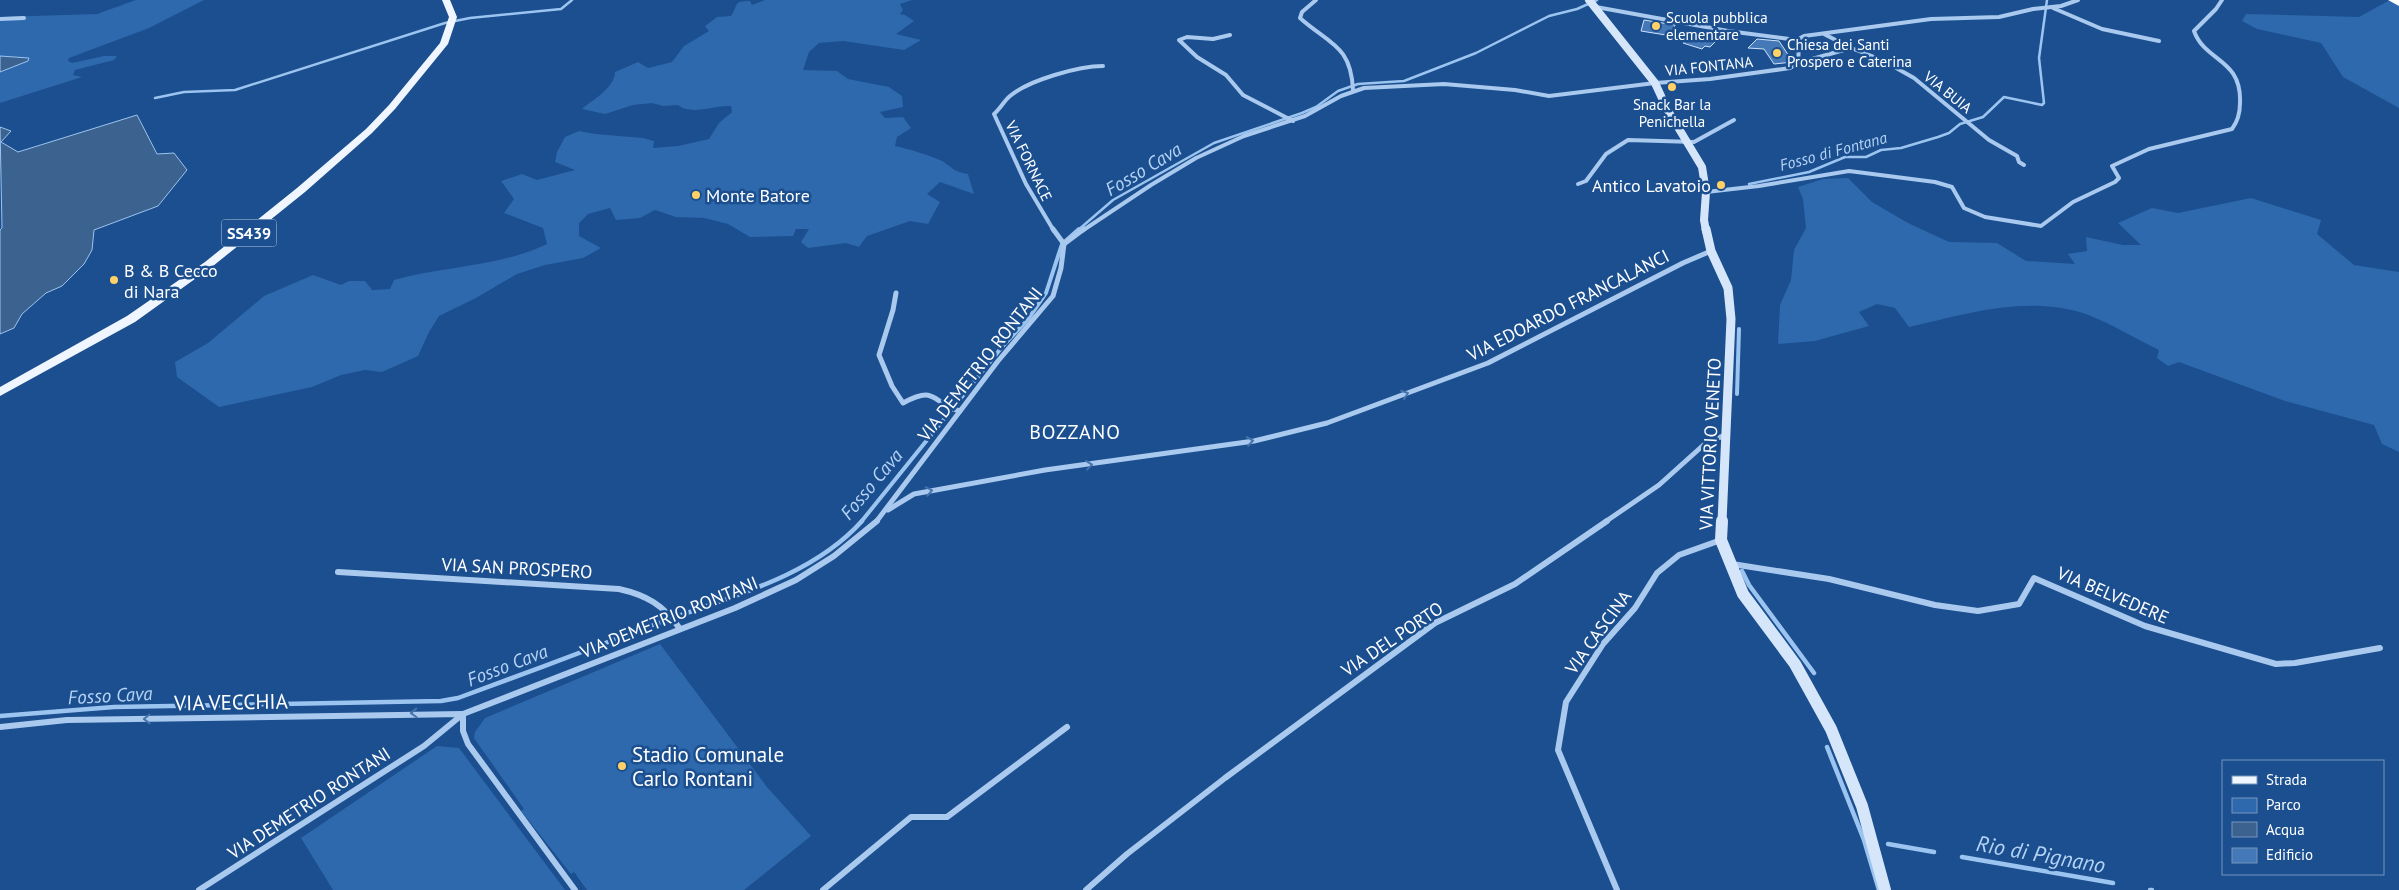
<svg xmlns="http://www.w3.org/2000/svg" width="2399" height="890" viewBox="0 0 2399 890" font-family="'PT Sans',sans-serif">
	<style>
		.green { fill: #2e69ad }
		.water { fill: #3c6290; stroke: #9cc4f0 }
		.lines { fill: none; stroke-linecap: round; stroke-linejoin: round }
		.stream-far2 { stroke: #9cc4f0; stroke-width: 2.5 }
		.stream-far1 { stroke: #9cc4f0; stroke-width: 4 }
		.stream { stroke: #9cc4f0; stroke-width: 4.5 }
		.building { fill: #4478b7; stroke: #cfe3fa }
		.street-far2 { stroke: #a9c9ee; stroke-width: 4 }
		.street-far1 { stroke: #a9c9ee; stroke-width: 5 }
		.street { stroke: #a9c9ee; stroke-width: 6 }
		.secondary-far2 { stroke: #d6e6fa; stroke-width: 8 }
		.secondary-far1 { stroke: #d6e6fa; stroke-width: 9 }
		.secondary { stroke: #d6e6fa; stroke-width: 12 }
		.primary { fill: #f0f6ff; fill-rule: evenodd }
		.highway { fill: #fff; fill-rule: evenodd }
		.oneway { stroke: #4674ac }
		.poi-dot { fill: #ffd166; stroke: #1b4f8f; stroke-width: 2 }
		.labels { text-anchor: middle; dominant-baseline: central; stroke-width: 5; stroke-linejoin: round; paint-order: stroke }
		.far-poi-label { font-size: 15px; fill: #fff; stroke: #1b4f8f; text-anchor: start }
		.far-street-label { font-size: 15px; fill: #fff; stroke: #1b4f8f }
		.far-water-label { font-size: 16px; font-style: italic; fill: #b5d3f5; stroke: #1b4f8f }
		.shield { fill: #1b4f8f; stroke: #bbcadd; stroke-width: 1 }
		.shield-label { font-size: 16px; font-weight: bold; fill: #fff }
		.poi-label { font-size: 18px; fill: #fff; stroke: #1b4f8f; text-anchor: start }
		.street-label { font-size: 18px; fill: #fff; stroke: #1b4f8f }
		.water-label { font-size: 19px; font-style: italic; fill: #b5d3f5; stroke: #1b4f8f }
		.quarter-label { font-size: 20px; letter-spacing: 1px; fill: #fff; stroke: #1b4f8f }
		.near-street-label { font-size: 21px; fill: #fff; stroke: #1b4f8f }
		.near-poi-label { font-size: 21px; fill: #fff; stroke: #1b4f8f; text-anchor: start }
		.near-water-label { font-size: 22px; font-style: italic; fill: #b5d3f5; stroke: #1b4f8f }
	</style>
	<rect width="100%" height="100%" fill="#1b4f8f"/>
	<g class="green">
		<polygon points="136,0 204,0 149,28 69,58 68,61 72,63 104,56 117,56 114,60 75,70 73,75 82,77 0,103 0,17 97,14"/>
		<path d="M765,0h147l-12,4 3,6 -3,4 5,1 9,6 -18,13 25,6 -17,10 -61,-9 -24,2 -10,9 -6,18 34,1 11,8 41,8 13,9 1,11 -23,5 5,6 18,-1 8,11 -14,9 -2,9c11,2 40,11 49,16 11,8 9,9 24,12l6,20 -34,-12 -13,12 13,8 -12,22 -18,-3 -43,15 -8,11 -13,-4 -38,5 -7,-6 8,-13h-13l-3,7 -43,1 -22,-13 -24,-6 -28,-1 -21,-7 -15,8 -24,2 -6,-12 -22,6 -9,9v13l22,12 -18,10 -38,7 -28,9 -41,24 -37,18 -10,16 -11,24 -36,16 -17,-2 -24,5 -29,12 -93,20 -42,-30 -2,-15 33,-19 56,-47 49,-21 28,10 8,-4h16l7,9 18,-1 4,-9c51,-14 105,-13 153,-36l-4,-16 -39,-15 10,-14 -13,-18 21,-7 15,6 38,-10 -20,-8 2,-10 8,-15 14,-6 16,3 48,4 11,3 -1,7 25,-2 31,-7 10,-16 13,-11 -1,-6c-17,-1 -40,10 -53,-1l-15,1 -11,-3 -19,2 -28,9 -23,-5c10,-9 33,-21 33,-37l23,-10 10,6 24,-6 12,-16 25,-15 -4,-5 12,-9 14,-1c8,-11 1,-15 19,-15l2,4z"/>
		<polygon points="2390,0 2399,0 2399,108 2343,77 2321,43 2257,29 2242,21 2246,14 2359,17"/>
		<path d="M1848,178l24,24 36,21 41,19 48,1 29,18 49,3 -7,-10 19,-3 -1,-14 37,8h18l-23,-22 34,-15 26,5 73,-15 70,22 -4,14 37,31 45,7v180l-17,-8 -8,-19 -89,-24 -106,-39 -11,4 -11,-8 2,-8c-25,-12 -50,-28 -76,-37 -57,-18 -118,1 -174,14l-14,-19 -18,-4 -18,8 10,14 -54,15 -37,3 2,-39 11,-25 3,-30 12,-22 -3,-29 -5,-12 25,-8z"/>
		<polygon points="660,644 767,787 811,836 744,890 587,890 574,872 571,874 521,811 524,809 474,738 475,732 485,718"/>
		<polygon points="437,746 459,748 565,890 333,890 301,838"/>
	</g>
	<g class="water">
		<polygon points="0,56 29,58 28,61 0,72"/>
		<polygon points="137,115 157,154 174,153 187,170 158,206 94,230 92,250 84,264 62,286 46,293 22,314 14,328 0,334 0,230 2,228 0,127 11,131 1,142 18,152"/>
	</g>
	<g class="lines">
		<g class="stream-far2">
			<polyline points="155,98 184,92 235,90 445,23 470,18 561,9 572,0"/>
			<polyline points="1749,184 1809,172 1845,157 1866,157 1881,150 1901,148 1938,137 1949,133 1960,124 1983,117 2004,97 2042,105 2044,103 2039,58 2047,0"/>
			<polyline points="1077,231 1113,200 1214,143 1302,113 1316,107 1338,91 1358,84 1404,81 1476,53 1549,16 1577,9 1597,0"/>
		</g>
		<g class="stream-far1">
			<polyline points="1737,394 1739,329"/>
			<polyline points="861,522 1002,347 1029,318 1046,293 1062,244 1079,229"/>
		</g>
		<g class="stream">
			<polyline points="1742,571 1749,585 1814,673"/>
			<path d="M0,716l114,-9 327,-6 17,-3c68,-25 135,-50 203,-76 68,-25 151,-45 201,-101"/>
			<polyline points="1827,747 1864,840 1879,890"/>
			<polyline points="1888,844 1934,852"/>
			<polyline points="1962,857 2113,883"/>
			<polyline points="2150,890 2152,890"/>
		</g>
	</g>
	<g class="building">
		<polygon points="1644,20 1675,25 1672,36 1641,31"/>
		<polygon points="1694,32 1702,34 1703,32 1720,37 1710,47 1705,46 1702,49 1683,43"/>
		<polygon points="1757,39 1779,41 1793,62 1774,64 1764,49 1748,48"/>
	</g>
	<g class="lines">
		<g class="street-far2">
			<path d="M1316,0l-14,12 -2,6c29,26 51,27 53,72"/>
			<polyline points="1596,7 1728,31 1797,40"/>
			<polyline points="2053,8 2102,29 2159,41"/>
			<polyline points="0,19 24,18"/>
			<polyline points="1824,34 1851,48 1882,60 1914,78 1989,140 2017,156 2019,162 2024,165"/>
			<polyline points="1230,35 1213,39 1187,37 1179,40 1197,57 1226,75 1243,95 1293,121"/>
			<polyline points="1797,40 1804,36 1931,19 1999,17 2033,9 2061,6 2078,0"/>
			<polyline points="1797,40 1799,45 1798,63"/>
			<polyline points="1578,184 1586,181 1606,154 1628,140 1694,142 1734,120"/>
			<path d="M1706,192l53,-6 90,-15 86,11 17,5 12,21 21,9 56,9 32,-24 42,-20 4,-4 -7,-12 37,-17 83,-20c6,-8 8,-16 8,-26 2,-45 -35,-41 -46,-72l22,-22 6,-9"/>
			<path d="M1054,231l-28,-47 -32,-70c6,-5 10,-13 16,-18 19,-16 69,-30 93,-30"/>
			<polyline points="1082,231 1151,185 1196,158 1244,136 1305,116 1341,96 1364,88 1444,84 1515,90 1549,96 1655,83 1710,79 1790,68 1798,63 1851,48"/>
		</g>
		<g class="street-far1">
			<polyline points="1053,229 1064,244"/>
			<path d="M896,293l-3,17 -14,45 13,31 11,17c35,-19 28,1 57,8"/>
			<polyline points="888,510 914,494 1045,470 1254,441 1327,423 1488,363 1683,263 1711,251"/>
			<polyline points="876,522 998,361 1053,296 1061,268 1064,244 1084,229"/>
			<polyline points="1605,522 1659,485 1708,441 1727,435"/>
		</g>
		<g class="street">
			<polyline points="1732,564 1829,579 1935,605 1978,611 2019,604 2034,578 2145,626 2276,664 2295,663 2380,648"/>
			<path d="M338,572l281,17c27,6 45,16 61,40"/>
			<polyline points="0,727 67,720 463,714 463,731 468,744 575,890"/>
			<polyline points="199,890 424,746 463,714 735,608 796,580 834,556 877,521"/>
			<polyline points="823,890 911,817 947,817 1067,727"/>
			<polyline points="1086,890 1127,854 1225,778 1435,623 1515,584 1607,521"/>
			<polyline points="1617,890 1558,750 1566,702 1603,644 1635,608 1657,573 1679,555 1721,540"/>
		</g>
		<polyline class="secondary-far2" points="1589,0 1655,83 1667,109 1702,167 1706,192 1704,220 1706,231"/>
		<polyline class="secondary-far1" points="1706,229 1711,251 1728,288 1731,319 1722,522"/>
		<polyline class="secondary" points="1722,521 1721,540 1743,594 1795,664 1831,729 1862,806 1885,890"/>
		<polygon class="primary" points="442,0 450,0 457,17 448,44 395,109 372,133 305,192 213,266 135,322 0,396 0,387 127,316 205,262 297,188 366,129 389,105 440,43 449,17"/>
		<polygon class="highway" points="2388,0 2399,0 2399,6"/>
	</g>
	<defs><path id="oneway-chevron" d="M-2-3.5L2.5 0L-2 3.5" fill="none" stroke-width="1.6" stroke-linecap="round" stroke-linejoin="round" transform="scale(1.25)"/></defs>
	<g class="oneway">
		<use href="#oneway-chevron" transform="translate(1405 394) rotate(-20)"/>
		<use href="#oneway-chevron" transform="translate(1250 441) rotate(-9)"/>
		<use href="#oneway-chevron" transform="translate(1089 465) rotate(-7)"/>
		<use href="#oneway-chevron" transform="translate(929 491) rotate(-11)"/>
		<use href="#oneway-chevron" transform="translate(414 713) rotate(178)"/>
		<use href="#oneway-chevron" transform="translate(147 719) rotate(179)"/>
	</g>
	<g class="poi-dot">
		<circle cx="1656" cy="26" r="5"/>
		<circle cx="1777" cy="53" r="5"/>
		<circle cx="1672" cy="87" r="5"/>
		<circle cx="1721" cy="185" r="5"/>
		<circle cx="696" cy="195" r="5"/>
		<circle cx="114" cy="280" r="5"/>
		<circle cx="622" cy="766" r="5"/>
	</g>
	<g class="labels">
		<g class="far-poi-label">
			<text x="1666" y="17">Scuola pubblica<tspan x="1666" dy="17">elementare</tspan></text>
			<text x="1787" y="44">Chiesa dei Santi<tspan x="1787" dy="17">Prospero e Caterina</tspan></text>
			<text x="1672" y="104" text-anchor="middle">Snack Bar la<tspan x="1672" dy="17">Penichella</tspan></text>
		</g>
		<g class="far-street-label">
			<text transform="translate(1709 66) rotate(-6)">VIA FONTANA</text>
			<text transform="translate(1948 92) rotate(39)">VIA BUIA</text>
			<text transform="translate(1029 161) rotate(64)">VIA FORNACE</text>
		</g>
		<g class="far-water-label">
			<text transform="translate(1833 151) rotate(-15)">Fosso di Fontana</text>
		</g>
		<rect class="shield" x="221.5" y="219.5" width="55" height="27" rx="4"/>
		<g class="shield-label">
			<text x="249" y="233">SS439</text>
		</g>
		<g class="poi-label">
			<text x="1711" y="185" text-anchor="end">Antico Lavatoio</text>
			<text x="706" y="195">Monte Batore</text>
			<text x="124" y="270">B &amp; B Cecco<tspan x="124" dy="21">di Nara</tspan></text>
		</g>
		<g class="street-label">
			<text transform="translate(1568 305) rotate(-27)">VIA EDOARDO FRANCALANCI</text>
			<text transform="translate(980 364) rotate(-52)">VIA DEMETRIO RONTANI</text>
			<text transform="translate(1710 444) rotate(-87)">VIA VITTORIO VENETO</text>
			<text transform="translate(517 568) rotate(3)">VIA SAN PROSPERO</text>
			<text transform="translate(2113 595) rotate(23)">VIA BELVEDERE</text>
			<text transform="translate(669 617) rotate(-22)">VIA DEMETRIO RONTANI</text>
			<text transform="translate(1598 632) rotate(-54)">VIA CASCINA</text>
			<text transform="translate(1392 639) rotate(-34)">VIA DEL PORTO</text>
			<text transform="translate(309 803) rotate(-33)">VIA DEMETRIO RONTANI</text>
		</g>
		<g class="water-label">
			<text transform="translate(1143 169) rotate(-31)">Fosso Cava</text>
			<text transform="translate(871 484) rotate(-50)">Fosso Cava</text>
			<text transform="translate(507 665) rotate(-21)">Fosso Cava</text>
			<text transform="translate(110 695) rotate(-3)">Fosso Cava</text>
		</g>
		<g class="quarter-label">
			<text x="1075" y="432">BOZZANO</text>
		</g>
		<g class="near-street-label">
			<text transform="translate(231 702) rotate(-1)">VIA VECCHIA</text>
		</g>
		<g class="near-poi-label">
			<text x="632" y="754">Stadio Comunale<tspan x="632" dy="24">Carlo Rontani</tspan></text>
		</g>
		<g class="near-water-label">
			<text transform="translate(2041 854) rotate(10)">Rio di Pignano</text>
		</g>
	</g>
	<rect x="2222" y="760" width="162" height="115" fill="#1b4f8f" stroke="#7695bc"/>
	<rect x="2232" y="776" width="25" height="8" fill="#f0f6ff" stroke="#7695bc"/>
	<text x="2266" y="785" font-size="15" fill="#ffffff">Strada</text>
	<rect x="2232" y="798" width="25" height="15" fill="#2e69ad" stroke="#7695bc"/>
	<text x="2266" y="810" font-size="15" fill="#ffffff">Parco</text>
	<rect x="2232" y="822" width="25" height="15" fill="#3c6290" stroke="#7695bc"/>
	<text x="2266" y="835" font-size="15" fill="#ffffff">Acqua</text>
	<rect x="2232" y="848" width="25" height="15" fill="#4478b7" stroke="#7695bc"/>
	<text x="2266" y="860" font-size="15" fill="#ffffff">Edificio</text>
</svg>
